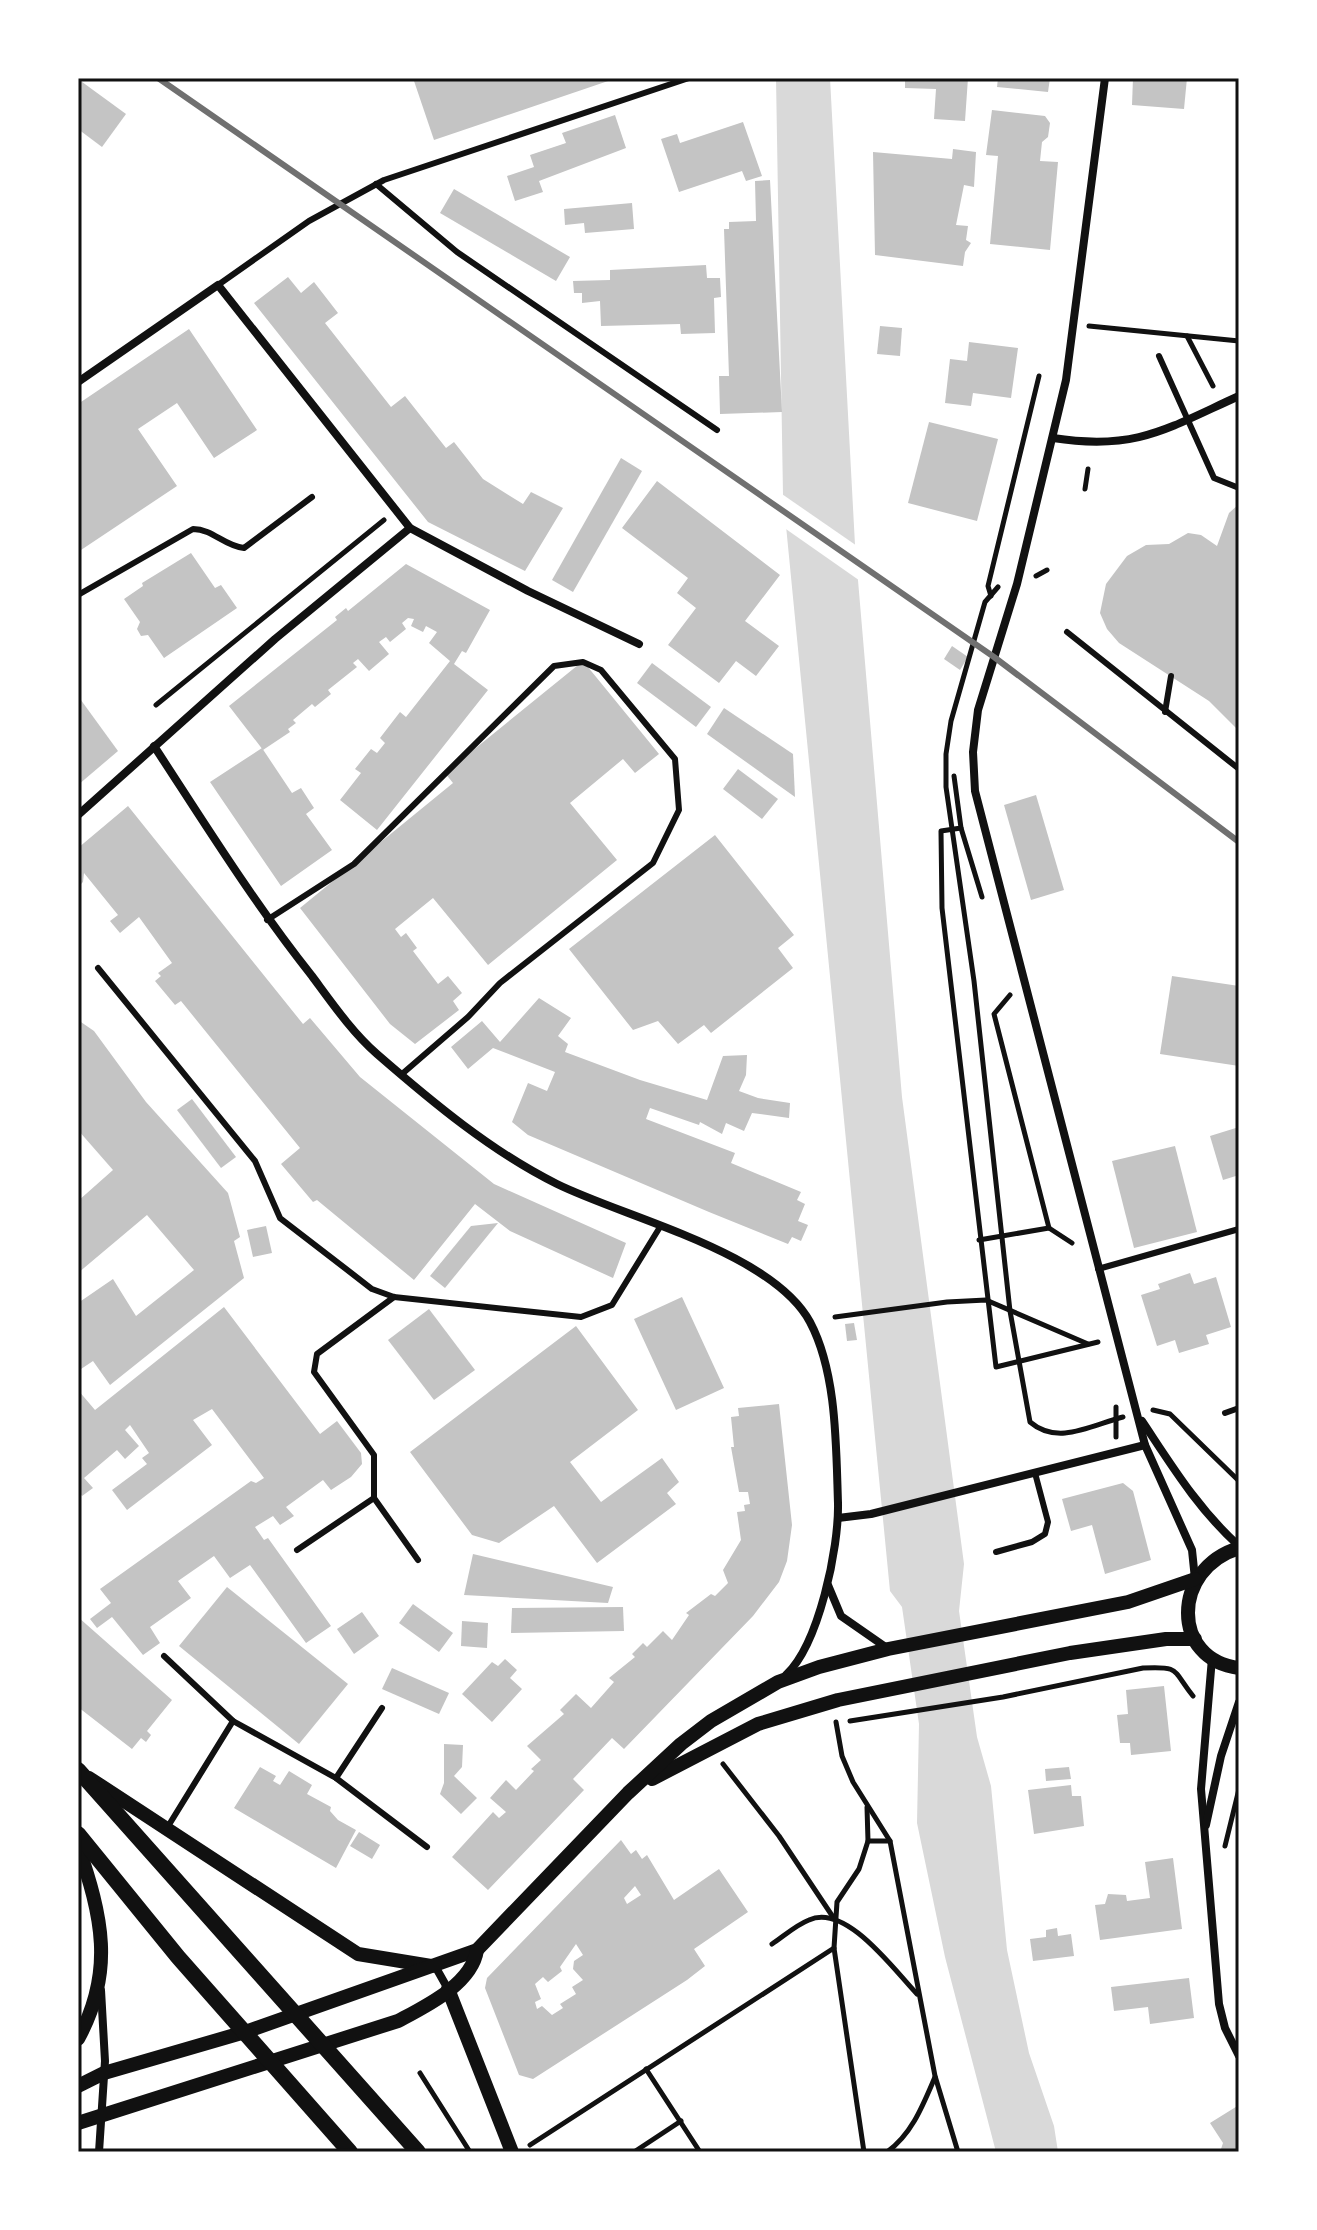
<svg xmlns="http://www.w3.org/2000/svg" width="1317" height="2230" viewBox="0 0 1317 2230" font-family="'Source Serif 4',serif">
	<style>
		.water { fill: #d9d9d9 }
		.pier { fill: #fff }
		.building { fill: #c4c4c4; fill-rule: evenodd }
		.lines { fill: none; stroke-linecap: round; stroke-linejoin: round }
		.path { stroke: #111; stroke-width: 5 }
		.service { stroke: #111; stroke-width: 6 }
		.minor { stroke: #111; stroke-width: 8 }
		.tertiary { stroke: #111; stroke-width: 14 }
		.secondary { stroke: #111; stroke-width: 16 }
		.rail { stroke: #707070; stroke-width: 6 }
		.neatline { fill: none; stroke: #111; stroke-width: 3 }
	</style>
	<rect width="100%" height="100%" fill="#fff"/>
	<polygon class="water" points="776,78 830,78 855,545 902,1097 964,1564 959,1611 977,1737 991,1786 1007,1950 1029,2053 1054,2126 1058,2152 996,2152 945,1957 917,1823 919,1724 902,1607 890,1591 783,495"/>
	<polygon class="pier" points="779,492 860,548 863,583 783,527"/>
	<g class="building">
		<polygon points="413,78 614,78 614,79 434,140"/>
		<polygon points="905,78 968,78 965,121 934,119 936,89 905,88"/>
		<polygon points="998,78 1050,78 1048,92 997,87"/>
		<polygon points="1133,78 1187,78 1184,109 1132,105"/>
		<polygon points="78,79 126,114 102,147 78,129"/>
		<polygon points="992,110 1045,116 1050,123 1048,137 1042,142 1040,161 1058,162 1050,250 990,244 998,156 986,155"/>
		<polygon points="615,115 626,148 539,181 543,192 515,201 507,176 534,167 530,155 566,143 562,133"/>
		<polygon points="743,122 762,176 746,181 742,171 679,192 661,139 677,134 680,143"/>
		<polygon points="953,149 976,152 974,187 964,185 956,225 968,226 966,240 971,243 965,252 963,266 875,255 873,152 952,159"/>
		<polygon points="770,180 782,412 720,414 719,376 729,376 724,229 729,229 729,222 756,221 755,181"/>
		<polygon points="454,189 570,257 556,281 440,213"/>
		<polygon points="632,203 634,229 585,233 584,223 565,225 564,209"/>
		<polygon points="706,265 707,278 720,278 721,297 714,298 715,333 681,334 680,324 601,326 600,301 582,303 582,293 574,293 573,281 610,280 610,270"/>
		<polygon points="288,277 301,293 314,282 338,313 325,323 391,407 405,396 446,448 454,442 483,479 523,504 531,492 563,508 525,571 428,522 254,303"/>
		<polygon points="880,326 902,328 900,356 877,354"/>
		<polygon points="189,329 257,430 214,458 177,403 138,429 177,486 78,552 78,404"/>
		<polygon points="969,342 1018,348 1011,398 973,393 971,406 945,403 950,359 967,361"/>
		<polygon points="929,422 998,439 977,521 908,503"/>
		<polygon points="621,458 642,471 573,592 552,580"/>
		<polygon points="657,481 780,575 745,621 779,646 756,676 736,661 719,683 668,645 696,608 677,593 688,578 622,528"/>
		<polygon points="1239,504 1239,731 1209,701 1119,643 1107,629 1100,613 1106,584 1127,556 1146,545 1169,544 1188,533 1201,535 1217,546 1229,513"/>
		<polygon points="191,553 215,588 221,585 237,608 164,658 148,635 141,636 137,629 140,622 124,599 143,586 142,583"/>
		<polygon points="406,564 490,610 466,653 462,651 454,664 488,690 377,830 340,800 361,773 355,769 371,749 377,753 385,743 380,738 400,712 406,717 450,661 429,643 437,632 426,626 423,632 411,626 414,619 408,618 402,623 406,629 390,642 386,637 379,642 389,654 369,671 358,659 353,663 357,667 328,690 331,694 315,707 312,704 293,720 296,723 288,729 290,732 263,750 229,706 337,620 335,617 346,608 348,611"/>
		<polygon points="952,646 968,657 960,670 944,659"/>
		<polygon points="583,661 659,754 635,773 623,759 570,803 617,860 488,965 433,898 395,929 401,937 406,933 417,948 413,951 438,984 448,976 462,993 453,1001 459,1010 415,1044 390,1024 300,908 453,783 445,773"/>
		<polygon points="652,663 711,707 696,727 637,683"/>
		<polygon points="78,696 118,751 78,785"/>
		<polygon points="724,708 793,754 795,797 707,734"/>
		<polygon points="262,748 292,793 301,788 314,808 306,814 332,850 281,886 210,782"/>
		<polygon points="738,769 778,799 762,819 723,789"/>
		<polygon points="1036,795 1064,890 1031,900 1004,805"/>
		<polygon points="128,806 303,1024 310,1018 360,1077 494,1184 626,1243 613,1278 510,1231 475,1204 414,1280 317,1200 313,1202 281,1164 300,1148 181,1001 175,1005 155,981 161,976 158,973 172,963 139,917 120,933 110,921 118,915 84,873 83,882 78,887 78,848"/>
		<polygon points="715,835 794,935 778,948 793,968 711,1033 704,1025 678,1044 658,1021 633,1030 569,949"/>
		<polygon points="1172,976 1239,986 1239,1066 1160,1054"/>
		<polygon points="539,998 571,1018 558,1036 568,1044 565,1052 640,1080 707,1100 723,1056 747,1055 746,1075 739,1091 758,1098 790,1103 789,1118 752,1113 744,1131 726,1123 722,1134 700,1122 699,1125 650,1108 646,1119 735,1153 731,1163 801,1192 797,1200 805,1204 798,1221 808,1225 801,1241 792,1237 788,1244 709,1212 528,1135 512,1122 528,1083 547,1091 555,1072 493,1048 468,1069 451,1047 482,1021 500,1042"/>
		<polygon points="78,1020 94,1031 146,1102 228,1193 240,1237 234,1241 244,1278 110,1385 93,1361 78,1371 78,1303 113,1279 136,1316 194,1270 147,1215 78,1273 78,1201 113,1170 78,1130"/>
		<polygon points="192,1099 236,1157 221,1168 177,1110"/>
		<polygon points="1239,1127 1239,1175 1223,1180 1210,1136"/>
		<polygon points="1175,1146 1197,1232 1134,1248 1112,1161"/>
		<polygon points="498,1223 445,1288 430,1276 471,1226"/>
		<polygon points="266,1226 272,1253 253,1257 247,1230"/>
		<polygon points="1190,1273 1194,1284 1216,1277 1231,1327 1206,1335 1209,1344 1179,1353 1175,1340 1157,1346 1141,1295 1160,1289 1158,1284"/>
		<polygon points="682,1297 724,1388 676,1410 634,1319"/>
		<polygon points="224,1307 320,1434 337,1421 361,1453 362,1464 351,1477 331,1490 323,1480 286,1507 294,1516 280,1525 273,1516 255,1527 264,1540 268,1538 331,1626 306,1643 250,1565 230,1578 214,1556 178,1581 191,1598 150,1627 160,1643 143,1655 112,1617 97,1628 90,1619 111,1603 100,1589 251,1481 256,1483 264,1478 212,1409 193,1420 212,1445 127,1510 112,1490 147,1464 142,1458 149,1453 130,1425 125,1430 139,1446 125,1459 117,1450 84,1478 93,1488 82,1496 78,1491 78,1390 95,1410"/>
		<polygon points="429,1309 475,1370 434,1400 388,1340"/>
		<polygon points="854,1323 857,1340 847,1341 845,1324"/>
		<polygon points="576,1326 638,1410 570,1462 601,1502 662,1458 679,1482 667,1493 676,1504 597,1563 554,1506 499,1543 472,1535 410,1452"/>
		<polygon points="779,1404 792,1525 787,1561 779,1582 753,1616 624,1749 612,1738 573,1779 584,1790 488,1890 452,1857 493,1812 499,1818 506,1812 490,1798 506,1780 516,1790 534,1771 531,1769 541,1760 527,1746 564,1714 560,1710 576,1694 591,1708 614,1682 609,1678 635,1657 632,1654 643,1643 647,1647 663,1631 672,1640 689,1615 686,1613 711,1594 715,1596 728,1583 723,1570 741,1540 737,1512 745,1511 744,1505 750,1504 748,1492 739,1492 731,1447 734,1447 731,1417 739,1416 738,1408"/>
		<polygon points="1123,1483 1133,1491 1151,1560 1105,1574 1092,1525 1071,1531 1062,1499"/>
		<polygon points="473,1554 613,1587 608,1603 464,1595"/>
		<polygon points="227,1587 348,1684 299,1744 179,1646"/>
		<polygon points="413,1604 453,1633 439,1652 399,1623"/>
		<polygon points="623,1607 624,1631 511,1633 512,1608"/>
		<polygon points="362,1612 379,1636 354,1654 337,1629"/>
		<polygon points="78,1617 172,1700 147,1731 151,1735 146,1742 141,1738 132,1749 78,1707"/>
		<polygon points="462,1621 488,1623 487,1648 461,1646"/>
		<polygon points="505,1659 517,1670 510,1678 522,1689 492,1722 462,1694 492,1662 498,1666"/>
		<polygon points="392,1668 449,1693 439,1714 382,1689"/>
		<polygon points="1164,1686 1171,1751 1131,1755 1130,1743 1120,1743 1117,1715 1128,1714 1126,1690"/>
		<polygon points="444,1744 463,1745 462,1767 454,1776 477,1798 461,1814 440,1794 444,1783"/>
		<polygon points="260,1767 276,1776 273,1781 280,1785 289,1771 312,1785 307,1794 331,1807 330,1811 338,1820 356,1830 336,1868 234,1808"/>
		<polygon points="1069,1767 1071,1779 1046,1781 1045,1769"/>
		<polygon points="1071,1785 1072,1796 1081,1796 1084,1826 1034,1834 1028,1790"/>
		<polygon points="359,1832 380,1845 372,1859 350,1846"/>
		<path d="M621,1840l10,14 5,-4 6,9 5,-4 27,45 45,-31 29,43 -54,37 11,17 -18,14 -154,99 -14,-4 -34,-87 2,-10zM635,1886l6,9 -14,9 -3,-6zM576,1944l7,11 -9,6 -1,8 10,11 -11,7 4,7 -16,10 3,4 -11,7 -10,-9 -5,3 -2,-7 6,-3 -6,-15 8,-7 5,5 14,-11 -2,-4z"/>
		<polygon points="1173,1858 1182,1929 1100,1940 1095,1905 1105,1904 1108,1894 1126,1895 1127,1901 1150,1898 1145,1862"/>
		<polygon points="1057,1928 1058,1936 1071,1934 1074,1956 1033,1961 1030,1939 1046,1937 1046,1930"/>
		<polygon points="1189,1978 1194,2018 1150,2024 1148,2007 1114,2011 1111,1987"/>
		<polygon points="1239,2105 1239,2152 1220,2152 1223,2143 1210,2123"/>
	</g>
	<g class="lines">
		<g class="path">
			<polyline points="1089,326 1239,341"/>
			<polyline points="1187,336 1213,386"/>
			<polyline points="1085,489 1088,469"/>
			<polyline points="1036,576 1047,570"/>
			<path d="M998,587l-13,15 -34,119 -5,33v33l28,194 36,330 20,111c28,24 62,3 93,-5"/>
			<polyline points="991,596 988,586 1039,376"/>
			<polyline points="156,705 384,520"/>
			<polyline points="954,776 961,828 941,831 942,908 996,1367 1098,1342"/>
			<polyline points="961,828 982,897"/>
			<polyline points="1010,995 994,1014 1049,1228"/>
			<polyline points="979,1240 1049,1228 1072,1243"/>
			<polyline points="835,1317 947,1302 986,1300 1088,1344"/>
			<polyline points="1116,1407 1116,1437"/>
			<polyline points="1153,1410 1170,1414 1239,1481"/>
			<path d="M850,1721l153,-24 140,-29c38,-2 29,2 50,28"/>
			<polyline points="836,1722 842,1756 853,1782 890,1841 935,2076 958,2152"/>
			<polyline points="723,1764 779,1836 833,1917"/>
			<polyline points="868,1841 890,1841"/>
			<polyline points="1225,1846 1239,1789"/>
			<path d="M772,1944c12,-8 24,-19 37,-24 37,-17 85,50 108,74"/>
			<polyline points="646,2069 700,2152"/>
			<polyline points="420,2073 470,2152"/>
			<polyline points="530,2145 834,1948"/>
			<polyline points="634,2152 681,2121"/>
			<polyline points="864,2152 834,1948 837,1902 859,1869 868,1841 867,1807"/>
			<path d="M887,2152c25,-18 36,-47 48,-75"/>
		</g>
		<g class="service">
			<polyline points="376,184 457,252 717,430"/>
			<polyline points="218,285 309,221 384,180 689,78"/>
			<polyline points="1159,356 1214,478 1239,488"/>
			<path d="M78,595l115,-66c20,0 31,17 51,19l68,-51"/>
			<polyline points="1067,632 1239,769"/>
			<polyline points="1165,712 1171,676"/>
			<polyline points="267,920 354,864 554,666 583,662 601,670 675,759 679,810 653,863 500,983 468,1017 402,1074"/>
			<polyline points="98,968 255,1161 280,1218 372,1289 394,1297 581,1317 612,1305 660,1227"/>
			<polyline points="1098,1269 1239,1229"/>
			<polyline points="1225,1413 1239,1408"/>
			<polyline points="374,1498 418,1560"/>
			<polyline points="297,1550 374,1498 374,1455 314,1372 317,1354 394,1297"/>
			<polyline points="996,1552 1032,1542 1045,1534 1048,1522 1035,1473"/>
			<polyline points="164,1656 233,1721"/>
			<polyline points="336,1778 382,1708"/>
			<polyline points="167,1828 233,1721 336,1778 427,1847"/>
		</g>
		<g class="minor">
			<polyline points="1105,78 1066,380 1017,584 978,710 973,752 975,791 1145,1445 1192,1550 1195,1579"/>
			<polyline points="78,382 218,285 410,528 528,591 639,644"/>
			<path d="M1053,438c83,13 113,-9 186,-42"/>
			<path d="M154,746c51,78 100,157 158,230 20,27 40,56 65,78 54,47 115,98 180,130 69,34 215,68 253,138 27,51 26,124 28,181 1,45 -19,141 -52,172"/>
			<polyline points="78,815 275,639 410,528"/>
			<path d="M1142,1421c30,45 56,88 97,125"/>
			<polyline points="838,1518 871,1514 1145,1445"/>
			<polyline points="828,1585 841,1616 887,1648"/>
			<polyline points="1212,1658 1201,1789 1219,2004 1225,2028 1239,2056"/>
			<polyline points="1206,1825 1221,1756 1239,1702"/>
			<polyline points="435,1966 448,1989"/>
			<polyline points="99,2152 105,2061 101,1990"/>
		</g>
		<g class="tertiary">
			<path d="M1239,1548c-68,21 -68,112 0,120"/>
			<polyline points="89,1778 358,1954 431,1966"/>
			<polyline points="652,1779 758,1724 838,1700 1070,1653 1166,1639 1195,1639"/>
			<path d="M78,1846c24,70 37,125 0,193"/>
			<polyline points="448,1989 512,2152"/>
			<polyline points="78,2086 104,2073 245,2032 477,1950 628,1793 681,1744 711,1721 778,1682 819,1667 888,1649 1128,1602 1195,1579"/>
			<path d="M78,2123l320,-102c28,-15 74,-37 79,-71"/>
		</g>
		<g class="secondary">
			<polyline points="78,1770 418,2152"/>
			<polyline points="78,1834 178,1957 350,2152"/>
		</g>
		<polyline class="rail" points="158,78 994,657 1239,842"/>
	</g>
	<rect width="1317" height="2230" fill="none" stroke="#ffffff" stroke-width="160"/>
	<rect x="80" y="80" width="1157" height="2070" class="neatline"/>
</svg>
